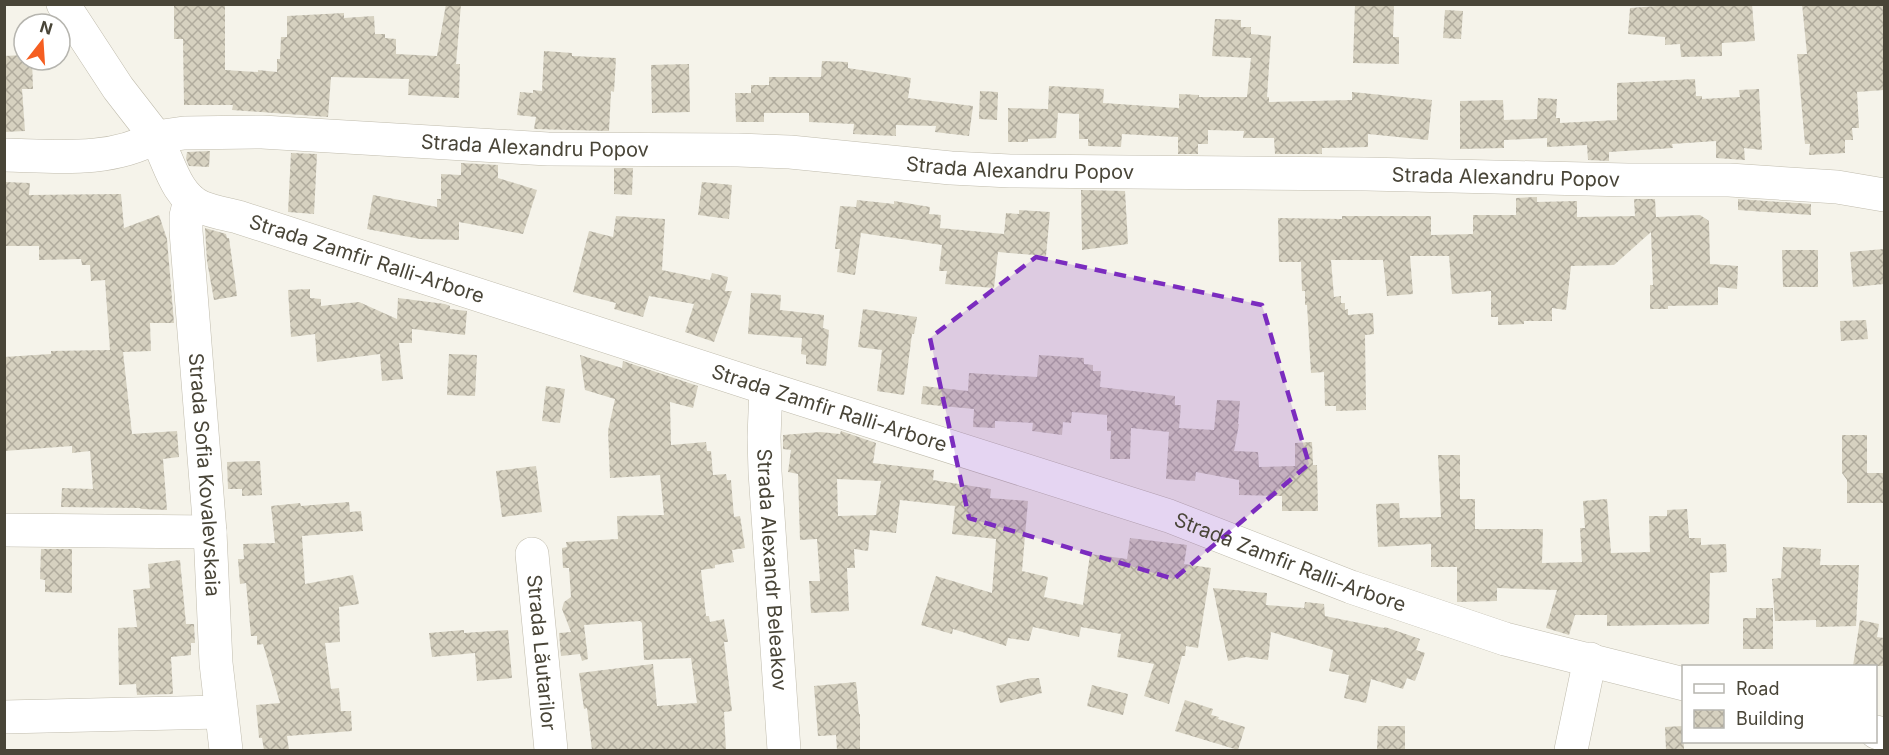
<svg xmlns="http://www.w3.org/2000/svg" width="1889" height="755" viewBox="0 0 1889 755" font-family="Inter,sans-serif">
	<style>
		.building { fill: url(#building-cross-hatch); fill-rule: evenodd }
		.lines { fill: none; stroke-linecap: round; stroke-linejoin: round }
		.minor-casing { stroke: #c0bcad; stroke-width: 34 }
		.minor { stroke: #fff; stroke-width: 33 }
		.marked { fill: #7b2cbf; fill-opacity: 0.2; stroke: #7b2cbf; stroke-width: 4.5; stroke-dasharray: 12 8; stroke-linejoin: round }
		.labels { text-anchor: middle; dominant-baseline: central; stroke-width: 6; stroke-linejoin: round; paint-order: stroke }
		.street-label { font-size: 20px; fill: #494538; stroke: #fff }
	</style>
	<defs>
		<pattern id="building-cross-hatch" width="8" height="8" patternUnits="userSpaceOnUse" patternTransform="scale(1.5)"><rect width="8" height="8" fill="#d6d1c0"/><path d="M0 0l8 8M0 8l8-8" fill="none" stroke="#b0ab9d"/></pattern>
	</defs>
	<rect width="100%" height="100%" fill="#f5f3ea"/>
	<g class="building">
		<polygon points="174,4 225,4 225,70 258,72 258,70 277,72 277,59 280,59 281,37 287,37 287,16 344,13 344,18 374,16 375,34 385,34 385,38 396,39 396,54 437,56 446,4 461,4 456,64 460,64 459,98 408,95 409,79 331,77 328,117 232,110 233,105 184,105 183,39 174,39"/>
		<polygon points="1355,4 1394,4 1393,37 1399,37 1399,64 1353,63"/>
		<polygon points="1684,4 1752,4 1755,41 1722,43 1722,56 1681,57 1680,44 1665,45 1665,37 1628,34 1630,8"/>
		<polygon points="1802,4 1884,4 1884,90 1857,92 1859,128 1852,128 1853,140 1845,140 1845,153 1809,155 1810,144 1805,144 1797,54 1807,54"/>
		<polygon points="1445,10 1463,11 1461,39 1443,38"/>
		<polygon points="1215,19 1241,20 1241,27 1251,27 1251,34 1271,36 1267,97 1269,97 1269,102 1352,100 1352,92 1432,100 1428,140 1368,134 1368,147 1322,148 1322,154 1275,154 1274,138 1243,138 1244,131 1208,130 1208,144 1198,144 1198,154 1178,154 1178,137 1122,134 1121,147 1088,146 1088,139 1079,139 1079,114 1058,113 1056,138 1028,139 1028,142 1008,142 1008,108 1048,109 1049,86 1104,89 1103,103 1179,108 1179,94 1199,95 1199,97 1247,97 1251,58 1212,56"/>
		<polygon points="544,51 572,53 572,56 616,58 614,92 611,91 609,131 534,129 536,117 517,115 520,92 533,93 533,90 542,91"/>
		<polygon points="24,55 24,60 32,60 33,89 22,89 25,131 4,132 4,56"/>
		<polygon points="822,61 848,62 848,68 911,78 908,98 973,106 969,136 935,132 936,126 896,125 896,136 853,134 854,124 809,122 809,113 764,113 764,122 736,122 735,93 751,93 751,85 769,85 769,77 821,77"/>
		<polygon points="689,64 690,112 652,113 651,65"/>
		<polygon points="1695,79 1696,96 1702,96 1702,99 1740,97 1739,90 1759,89 1762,150 1744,148 1745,160 1716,158 1716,141 1672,144 1673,148 1609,152 1609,161 1588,160 1587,145 1547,147 1547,138 1504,140 1504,148 1460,149 1460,101 1503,100 1504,120 1537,119 1538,98 1557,99 1556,118 1560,118 1560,123 1617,120 1617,83"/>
		<polygon points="980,91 998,92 997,120 979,119"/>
		<polygon points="210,151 209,167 189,166 186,159 187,152"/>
		<polygon points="291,153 317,154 314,214 288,212"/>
		<polygon points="461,163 498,165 498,178 537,190 523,234 459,222 459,240 420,239 367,229 373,195 437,207 437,199 441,199 441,174 461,175"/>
		<polygon points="614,168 633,168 632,195 614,194"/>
		<polygon points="5,182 30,183 29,195 121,194 124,228 159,215 167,239 174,323 150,323 151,351 123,352 132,434 177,431 179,457 163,459 167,510 141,509 140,508 61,507 62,488 93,489 90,451 72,453 72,446 4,451 4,357 51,354 51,351 110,350 105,280 91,281 90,265 82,265 81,259 39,260 39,246 4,246"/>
		<polygon points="702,182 732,185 729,219 698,215"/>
		<polygon points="1081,190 1125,191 1128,244 1082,250"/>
		<polygon points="1537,197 1537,202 1577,201 1577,217 1635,216 1634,199 1655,199 1656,217 1700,215 1709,221 1710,264 1738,266 1737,289 1718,287 1718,305 1668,306 1668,309 1650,309 1650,285 1653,285 1651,232 1614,265 1571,266 1566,310 1552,308 1552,321 1524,321 1524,324 1498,325 1498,317 1491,317 1491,291 1452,294 1449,256 1410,256 1413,294 1387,296 1383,260 1331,260 1334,297 1341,296 1341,303 1345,303 1345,310 1348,309 1348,315 1373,313 1374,334 1365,335 1366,410 1336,411 1336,406 1325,406 1324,372 1311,373 1307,305 1305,305 1305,291 1302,291 1301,262 1279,262 1278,218 1342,219 1342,216 1431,216 1431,235 1473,234 1473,215 1516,215 1516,198"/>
		<polygon points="1738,199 1811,204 1811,215 1738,210"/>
		<polygon points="857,200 894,204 894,201 930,207 929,214 941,215 940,228 1004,234 1006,213 1019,214 1019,210 1050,212 1046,256 998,252 994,288 945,284 947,271 939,271 942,245 861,233 855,275 837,272 840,249 835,249 840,206 856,207"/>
		<polygon points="616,216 665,219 662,270 710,280 712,273 728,277 725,291 732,291 714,342 685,332 694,304 649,296 643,317 614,309 616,303 573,292 589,231 613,237"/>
		<polygon points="205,228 226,234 227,238 229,238 237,296 214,300 207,261"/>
		<polygon points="1884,249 1884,284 1853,287 1850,252"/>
		<polygon points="1782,250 1818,250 1818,287 1783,287"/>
		<polygon points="310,289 310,298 321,299 321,306 359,302 397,319 398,298 445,304 450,306 450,309 467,311 465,335 412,329 412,343 399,343 403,379 382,381 380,354 317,362 315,334 291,337 288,290"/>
		<polygon points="751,293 781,295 780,310 824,315 823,328 829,330 826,366 806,364 806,355 801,354 802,338 748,334"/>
		<polygon points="863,309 917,317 914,334 912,334 904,395 877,391 882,350 858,347"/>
		<polygon points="1866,320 1868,339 1841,341 1840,321"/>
		<polygon points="449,354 477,355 475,396 447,395"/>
		<polygon points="580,355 622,368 623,361 698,386 693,408 670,402 671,445 706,442 707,451 711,451 713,475 726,474 727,480 731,480 734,517 740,516 745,548 732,550 734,562 715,565 715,568 701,570 706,616 709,616 710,622 724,619 728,642 724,642 732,711 724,712 726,750 592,750 587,708 584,709 579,673 653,664 657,706 697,703 691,658 644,660 642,623 640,621 584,625 588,659 582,661 580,654 561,656 559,633 571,632 562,609 564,602 571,597 569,568 563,568 562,548 567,547 566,542 618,539 617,516 664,515 660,475 610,478 608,431 615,399 585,390"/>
		<polygon points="1039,355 1084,358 1084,364 1093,365 1093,371 1101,371 1100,387 1175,396 1175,405 1181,405 1179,428 1214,430 1217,400 1240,401 1238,424 1239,424 1234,451 1258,452 1259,467 1295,466 1295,443 1312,442 1313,465 1317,465 1318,511 1282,511 1282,496 1239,495 1239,480 1196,472 1195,481 1166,479 1169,432 1131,428 1130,459 1110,459 1111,431 1107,431 1107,415 1072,412 1071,423 1063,422 1062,435 1032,431 1033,423 995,421 995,428 973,427 974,409 921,404 923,386 968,391 969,373 1037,377"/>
		<polygon points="546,386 565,389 560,423 542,421"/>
		<path d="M841,431l35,12 -3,20 61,7 -1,10 58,9 -1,9 38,3 -6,70 26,6 -4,20 39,8 7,-51 37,5 3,-21 57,7 -3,19 27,4 -13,80 -12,-2 -1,10h-3l-13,48 -25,-8 10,-32 -37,-7 4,-23 -40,-7 -2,10 -46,-10 -4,14 -21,-3 -2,8 -53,-17 -1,5 -31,-9 15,-49 56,17 4,-54 -44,-5 3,-28 -55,-6 -4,33 -26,-3 -2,21 -14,-2 1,19h-8l2,43 -38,2 -2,-32h11l-3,-42 -17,1 -2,-66 -10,-2 3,-22 -8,-1v-14l37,-3 20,2zM837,479l44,2 -5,34 -38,1z"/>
		<polygon points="1842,435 1867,435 1867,473 1884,473 1884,503 1847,503 1847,480 1842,473"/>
		<polygon points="1438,455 1460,455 1460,499 1475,499 1475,529 1543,529 1542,563 1582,562 1580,528 1585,528 1583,501 1607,499 1611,553 1650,552 1649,516 1667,516 1667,510 1687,509 1689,538 1701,538 1701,545 1726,544 1727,572 1710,573 1709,624 1607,626 1607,615 1575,615 1569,635 1546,628 1557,590 1497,588 1497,601 1457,602 1457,567 1431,567 1431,544 1378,547 1376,504 1399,503 1400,518 1441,517"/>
		<polygon points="260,461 262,495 242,496 242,489 228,489 227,462"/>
		<polygon points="536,466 542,512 502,517 496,471"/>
		<polygon points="349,502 350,512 361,511 363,531 302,536 305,584 353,575 359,604 339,607 340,642 325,643 331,689 339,688 341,711 351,711 352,731 287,736 289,750 264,750 262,738 259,738 256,705 280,703 263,644 257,645 257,636 251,636 246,583 240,584 238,559 244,559 243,544 275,543 271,506 300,503 301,506"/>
		<polygon points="1783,547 1821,549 1820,565 1859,565 1856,626 1816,627 1816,620 1775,621 1772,579 1781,578"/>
		<polygon points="41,549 72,549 72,593 45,592 45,580 40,579"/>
		<polygon points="180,560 186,624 194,624 195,643 191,643 191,655 171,657 173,694 137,695 136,684 119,685 118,628 137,627 133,590 150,588 148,564"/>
		<polygon points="1213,588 1267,593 1266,605 1304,608 1305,602 1324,604 1325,616 1384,628 1385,627 1420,639 1416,650 1425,653 1415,681 1407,678 1403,689 1371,679 1366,703 1344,698 1349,675 1329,671 1333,650 1271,632 1268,660 1246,657 1228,661"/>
		<polygon points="1756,608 1773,608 1773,649 1743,649 1743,618 1756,618"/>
		<polygon points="1860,620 1879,624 1877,637 1884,638 1884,666 1853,666"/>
		<polygon points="464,630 464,633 508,630 512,678 477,681 475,653 432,657 429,633"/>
		<polygon points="1031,678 1039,678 1042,693 1000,703 996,686"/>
		<polygon points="856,682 859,714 860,714 860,750 837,750 836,735 818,736 814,686"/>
		<polygon points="1092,685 1128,694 1123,715 1087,706"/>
		<polygon points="1185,700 1213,709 1211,715 1219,717 1218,719 1245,727 1238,750 1175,731"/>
		<polygon points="1378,726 1405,726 1405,749 1377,750"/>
		<polygon points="1683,726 1684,750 1666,750 1665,727"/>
	</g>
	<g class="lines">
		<g class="minor-casing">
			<g id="minor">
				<path id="s1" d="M63,4l55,84 38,49 28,-4 78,-1 286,17 190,1 52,2 161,16 59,3 356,3 262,6h101l108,7 47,8"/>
				<path id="s2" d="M4,155c51,1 106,8 152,-18 13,24 19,58 45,70 12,5 25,7 37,10l528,171 403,128 182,71 154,52 179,45"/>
				<path id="s3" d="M190,200l-4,16v15l24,301 6,131 10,87"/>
				<path id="s4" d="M766,388l-2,49 1,35 19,278"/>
				<polyline points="4,530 210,532"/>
				<path id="s5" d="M532,554l19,196"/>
				<polyline points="4,717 220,712"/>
				<polyline points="1876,732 1884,735"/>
				<polyline points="1571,750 1590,659"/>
			</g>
		</g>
		<use href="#minor" class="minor"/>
	</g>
	<path class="marked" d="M1036,257l226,48 47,159 -135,115 -205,-61 -39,-180z"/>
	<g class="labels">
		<g class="street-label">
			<text stroke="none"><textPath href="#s1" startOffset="542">Strada Alexandru Popov</textPath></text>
			<text stroke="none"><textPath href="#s1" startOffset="1028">Strada Alexandru Popov</textPath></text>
			<text stroke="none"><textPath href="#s1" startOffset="1514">Strada Alexandru Popov</textPath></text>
			<text stroke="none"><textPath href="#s2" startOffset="414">Strada Zamfir Ralli-Arbore</textPath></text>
			<text stroke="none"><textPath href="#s2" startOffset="900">Strada Zamfir Ralli-Arbore</textPath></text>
			<text stroke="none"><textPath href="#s3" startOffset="276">Strada Sofia Kovalevskaia</textPath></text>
			<text stroke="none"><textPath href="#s2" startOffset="1386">Strada Zamfir Ralli-Arbore</textPath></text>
			<text stroke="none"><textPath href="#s4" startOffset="182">Strada Alexandr Beleakov</textPath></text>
			<text stroke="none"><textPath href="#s5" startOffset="99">Strada Lăutarilor</textPath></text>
		</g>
	</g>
	<rect width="1889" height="755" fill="none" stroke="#494538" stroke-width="12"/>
	<rect x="1682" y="665" width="195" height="78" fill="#ffffff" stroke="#b6b5af" stroke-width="1.5"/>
	<rect x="1694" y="684" width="30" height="9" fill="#ffffff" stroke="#b6b5af" stroke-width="1.5"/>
	<text x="1736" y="695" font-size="18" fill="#494538">Road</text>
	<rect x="1694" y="710" width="30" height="18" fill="url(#building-cross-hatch)" stroke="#b6b5af" stroke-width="1.5"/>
	<text x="1736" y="725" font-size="18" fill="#494538">Building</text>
	<g transform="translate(42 42) rotate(17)"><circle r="28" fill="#ffffff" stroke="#b6b5af" stroke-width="1.5"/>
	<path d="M0-4.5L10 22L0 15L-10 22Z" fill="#f55e21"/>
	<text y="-9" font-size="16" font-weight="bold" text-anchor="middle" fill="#494538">N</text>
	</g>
</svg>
